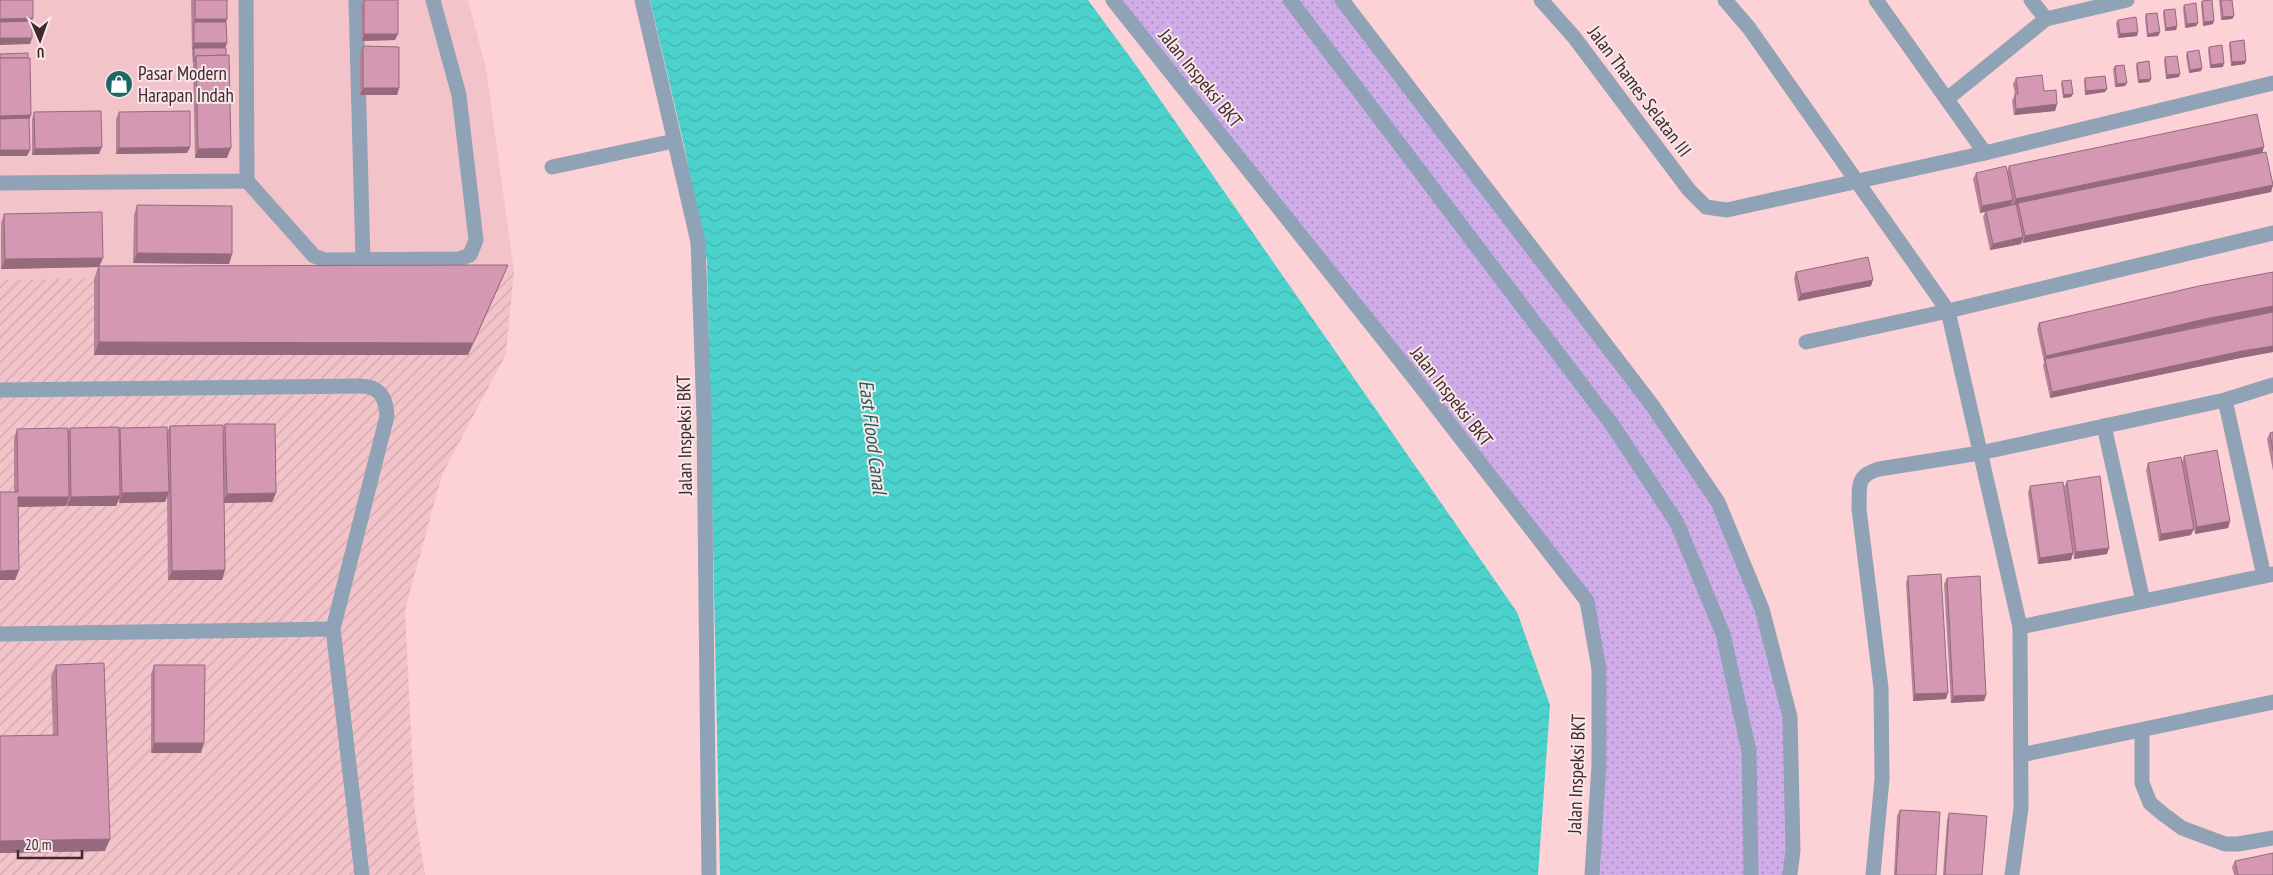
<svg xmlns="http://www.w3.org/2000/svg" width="2273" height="875" viewBox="0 0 2273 875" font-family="'PT Sans Narrow',sans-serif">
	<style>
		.built { fill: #f2c3c9 }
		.industrial { fill: url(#industrial-furrows) }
		.grass { fill: url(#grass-dots) }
		.water { fill: url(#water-waves) }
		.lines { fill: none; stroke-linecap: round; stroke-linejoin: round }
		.minor { stroke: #8fa2b6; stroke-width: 15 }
		.wall { fill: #b7839a; fill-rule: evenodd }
		.shaded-wall { fill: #956a7d }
		.building { fill: #d598b3; stroke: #956a7d }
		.labels { text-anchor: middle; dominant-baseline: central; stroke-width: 4; stroke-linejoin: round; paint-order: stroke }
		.poi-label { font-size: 19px; fill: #42282b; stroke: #f6e7e9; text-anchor: start }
		.street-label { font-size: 19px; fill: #42282b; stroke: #f6e7e9 }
		.water-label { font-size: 20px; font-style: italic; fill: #255c5a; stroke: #f6e7e9 }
	</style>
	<defs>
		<pattern id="industrial-furrows" width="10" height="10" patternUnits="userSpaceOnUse" patternTransform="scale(1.25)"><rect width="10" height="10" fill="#f2c3c9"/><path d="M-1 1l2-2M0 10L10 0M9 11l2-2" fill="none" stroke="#d1a8ad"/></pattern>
		<pattern id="grass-dots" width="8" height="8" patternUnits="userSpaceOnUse" patternTransform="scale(1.25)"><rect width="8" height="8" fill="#d0ade8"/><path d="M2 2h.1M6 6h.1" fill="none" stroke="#aa8dbc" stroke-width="1.8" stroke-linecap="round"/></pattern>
		<pattern id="water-waves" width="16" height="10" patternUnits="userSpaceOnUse" patternTransform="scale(1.25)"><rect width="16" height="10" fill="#4cd2cc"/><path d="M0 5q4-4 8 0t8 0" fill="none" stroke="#44b4af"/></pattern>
	</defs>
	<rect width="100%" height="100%" fill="#fdd2d6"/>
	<polygon class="built" points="0,0 468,0 486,69 514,271 0,280"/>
	<polygon class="industrial" points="514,271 506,354 442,475 405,610 415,813 425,875 0,875 0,280"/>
	<polygon class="grass" points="1113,0 1342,0 1718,502 1762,609 1790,717 1790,875 1591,875 1599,669 1587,601"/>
	<polygon class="water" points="650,0 1088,0 1138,68 1517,612 1550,705 1538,875 720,875 707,261 684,145"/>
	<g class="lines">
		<g class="minor">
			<polyline points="356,0 363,260"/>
			<polyline points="642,0 698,242 704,416 709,875"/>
			<polyline points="1113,0 1411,374 1587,601 1599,669 1599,765 1592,875"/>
			<polyline points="1290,0 1613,426 1677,523 1723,634 1749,751 1751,875"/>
			<polyline points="1342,0 1652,405 1718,502 1762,609 1790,717 1793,850 1790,875"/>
			<polyline points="1541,0 1574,37 1689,190 1706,207 1727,210 1985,153 2273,83"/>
			<polyline points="1725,0 1749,28 1948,311 2020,627 2021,808 2012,875"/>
			<polyline points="1876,0 1985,153"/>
			<polyline points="2031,0 2046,19"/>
			<polyline points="1947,99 2046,19 2127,0"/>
			<polyline points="552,167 674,141"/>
			<polyline points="247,181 314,256 325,260 459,259 470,255 476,240 459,95 433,0"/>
			<polyline points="0,183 247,181 246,0"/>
			<polyline points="1806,342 1948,311 2273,233"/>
			<path d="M0,390l359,-4c20,0 27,10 28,30l-54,213 29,246"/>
			<polyline points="2225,400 2264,576"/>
			<polyline points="2104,426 2143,601"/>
			<polyline points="2020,627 2273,574"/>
			<polyline points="0,634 333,629"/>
			<polyline points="2142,731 2142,783 2150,803 2163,814 2182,828 2225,844 2238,844 2273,838"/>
			<polyline points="2021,755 2273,702"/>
			<path d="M1873,875l9,-96 -1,-91 -22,-179c1,-23 -4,-33 20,-40l101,-16 245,-53 48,-15"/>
		</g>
	</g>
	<g class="wall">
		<polygon points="191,0 227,0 227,19 226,22 225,48 227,158 195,158 193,65 192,52 193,50 192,50"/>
		<polygon points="364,0 395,40 362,41 361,6"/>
		<polygon points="2219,0 2232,0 2234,16 2232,19 2221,20"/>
		<polygon points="2202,1 2213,24 2203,26 2201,4"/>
		<polygon points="2184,5 2198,23 2196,26 2185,28 2183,8"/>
		<polygon points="2164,10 2177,26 2176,30 2165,31 2163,13"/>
		<polygon points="2146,14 2160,32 2158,36 2147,37 2145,18"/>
		<polygon points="2118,20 2137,36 2118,38 2116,23"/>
		<polygon points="2230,42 2245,64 2231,66 2229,45"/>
		<polygon points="363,46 399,88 397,95 360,95 360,53"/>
		<polygon points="2209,47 2223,67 2210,68 2208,50"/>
		<polygon points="2187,52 2202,68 2201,71 2189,73 2186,56"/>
		<polygon points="2165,57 2179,77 2166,79 2164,61"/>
		<polygon points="2137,63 2151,79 2149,82 2138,83 2136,66"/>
		<polygon points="2115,66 2125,86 2115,87 2113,69"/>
		<polygon points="2016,78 2044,91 2057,104 2055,111 2014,115 2012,101 2015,94 2013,84"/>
		<polygon points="2085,78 2107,89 2105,92 2085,95 2084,81"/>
		<polygon points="2062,81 2071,97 2063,98 2061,84"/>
		<polygon points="34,112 99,154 32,155 32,119"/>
		<polygon points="119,112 190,147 187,153 116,154 116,119"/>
		<polygon points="2262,152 2273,185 2271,192 2023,243 2022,241 2021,244 1990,250 1983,217 1985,212 1980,213 1973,179 1976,173 2007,171 2009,166"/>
		<polygon points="137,205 232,254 229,264 133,263 134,215"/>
		<polygon points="4,214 100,266 503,277 468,355 94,355 94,279 98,267 1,269 1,223"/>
		<polygon points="1796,272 1871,286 1798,301 1794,278"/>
		<path d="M2273,272v80l-33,6 -190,40 -7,-33 1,-3 -7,-33 2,-6zM2266,313l-87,18 23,-5z"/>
		<polygon points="225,424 276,493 272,502 224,503 225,570 222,580 168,580 167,497 165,502 119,503 119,499 116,506 67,506 67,503 66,506 18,507 19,570 15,580 0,580 0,492 14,492 14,438 17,429 68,432 70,428 119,432 120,428 167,432 170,426 223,431"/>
		<polygon points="2273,432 2273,471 2267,439 2270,433"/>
		<polygon points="2184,456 2230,521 2228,528 2195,534 2189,501 2191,535 2159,541 2146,470 2148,463 2182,462"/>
		<polygon points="2067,481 2107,554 2074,559 2064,487"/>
		<polygon points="2030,486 2073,553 2071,560 2038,564 2028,493"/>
		<polygon points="1908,576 1946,699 1913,701 1906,583"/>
		<polygon points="1947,578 1986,695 1984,701 1951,703 1944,584"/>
		<polygon points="56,665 105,851 0,853 0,736 53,735 51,677"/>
		<polygon points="154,665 201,753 151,753 151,675"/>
		<polygon points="1900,810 1936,875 1894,875 1897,816"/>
		<polygon points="1949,813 1982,875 1943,875 1947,820"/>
		<polygon points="2235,861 2273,875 2234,875 2232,867"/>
	</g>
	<g class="shaded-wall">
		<polygon points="2234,16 2232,19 2221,20 2223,17"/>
		<polygon points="33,18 30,28 0,29 0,19"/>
		<polygon points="195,19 227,19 224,28 194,22"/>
		<polygon points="2214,21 2213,24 2203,26 2204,22"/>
		<polygon points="2198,23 2196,26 2185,28 2187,24"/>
		<polygon points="2177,26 2176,30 2165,31 2166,28"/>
		<polygon points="2138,32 2137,36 2118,38 2120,34"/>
		<polygon points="2160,32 2158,36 2147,37 2148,34"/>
		<polygon points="364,34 398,34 395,40 362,41"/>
		<polygon points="0,38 32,38 30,44 0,45"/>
		<polygon points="194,43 227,43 225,49 192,50"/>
		<polygon points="2246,61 2245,64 2231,66 2232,62"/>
		<polygon points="2224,63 2223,67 2210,68 2211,65"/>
		<polygon points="2202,68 2201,71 2189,73 2190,70"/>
		<polygon points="2180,74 2179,77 2166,79 2167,75"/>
		<polygon points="2151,79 2149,82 2138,83 2139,80"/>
		<polygon points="2127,83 2125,86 2115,87 2117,84"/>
		<polygon points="363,88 399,88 397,95 360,95"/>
		<polygon points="2107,89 2105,92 2085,95 2086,91"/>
		<polygon points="2073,94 2071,97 2063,98 2064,95"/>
		<polygon points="2057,104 2055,111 2014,115 2016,109"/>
		<polygon points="31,115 27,125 0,125 0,116"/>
		<polygon points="102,147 99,154 32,155 35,149"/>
		<polygon points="190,147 187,153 116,154 119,148"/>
		<polygon points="2264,147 2262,154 2013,205 2016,199"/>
		<polygon points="231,148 227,158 195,158 198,149"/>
		<polygon points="0,150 30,150 27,156 0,156"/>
		<polygon points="2273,185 2271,192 2023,243 2025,236"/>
		<polygon points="2013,200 2010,206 1980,213 1982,206"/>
		<polygon points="2023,237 2021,244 1990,250 1993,244"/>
		<polygon points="137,253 232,254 229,264 133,263"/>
		<polygon points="103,258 99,267 1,269 5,259"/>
		<polygon points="508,265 503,277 468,355 94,355 99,342"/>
		<polygon points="1873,280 1871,286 1798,301 1801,294"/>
		<polygon points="2273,306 2273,312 2202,326 2046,362 2045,359 2043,362 2046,356 2205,319"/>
		<polygon points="2273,346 2273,352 2240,358 2050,398 2052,392 2242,351"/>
		<polygon points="169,492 165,502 119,503 122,493"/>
		<polygon points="276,493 272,502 223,503 227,494"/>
		<polygon points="120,496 116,506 67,506 71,497"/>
		<polygon points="18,497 69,497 66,506 14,507"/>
		<polygon points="2230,521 2228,528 2195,534 2197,527"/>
		<polygon points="2194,529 2191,535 2159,541 2161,534"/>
		<polygon points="2109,548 2107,554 2074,559 2076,552"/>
		<polygon points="2073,553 2071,560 2038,564 2040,558"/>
		<polygon points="19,570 15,580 0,580 0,571"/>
		<polygon points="225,570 222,580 168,580 172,571"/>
		<polygon points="1948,693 1946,699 1913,701 1915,694"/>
		<polygon points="1986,695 1984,701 1951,703 1953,696"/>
		<polygon points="154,743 204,743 201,753 151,753"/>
		<polygon points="110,839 105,851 0,853 0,841"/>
	</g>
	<g class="building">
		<polygon points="0,0 33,0 33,18 0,19"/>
		<rect x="195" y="0" width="32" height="19"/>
		<rect x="364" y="0" width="34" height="34"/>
		<polygon points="2212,0 2214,21 2204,22 2202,1"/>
		<polygon points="2221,0 2232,0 2234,16 2223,17"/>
		<polygon points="2196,3 2198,23 2187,24 2184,5"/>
		<polygon points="2175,9 2177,26 2166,28 2164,10"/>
		<polygon points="2157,13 2160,32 2148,34 2146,14"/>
		<polygon points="2136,17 2138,32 2120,34 2118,20"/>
		<polygon points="32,21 32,38 0,38 0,22"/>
		<polygon points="194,22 226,22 227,43 194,43"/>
		<polygon points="2244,40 2246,61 2232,62 2230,42"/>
		<polygon points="2222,45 2224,63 2211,65 2209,47"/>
		<polygon points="363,46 399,47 399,88 363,88"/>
		<polygon points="194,48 226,48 226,55 196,56 194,62"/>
		<polygon points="2199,50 2202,68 2190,70 2187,52"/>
		<polygon points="28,53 28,58 0,58 0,54"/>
		<polygon points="229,55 231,148 198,149 196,56"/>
		<polygon points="2177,56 2180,74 2167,75 2165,57"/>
		<polygon points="0,58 30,58 31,115 0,116"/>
		<polygon points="2149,61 2151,79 2139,80 2137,63"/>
		<polygon points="2124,65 2127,83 2117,84 2115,66"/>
		<polygon points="2042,75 2044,91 2056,90 2057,104 2016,109 2015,94 2018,94 2016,78"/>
		<polygon points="2105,76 2107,89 2086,91 2085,78"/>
		<polygon points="2071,80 2073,94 2064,95 2062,81"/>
		<polygon points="101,111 102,147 35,149 34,112"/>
		<polygon points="190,111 190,147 119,148 119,112"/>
		<polygon points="2257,114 2264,147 2016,199 2009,166"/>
		<polygon points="29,118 30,150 0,150 0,119"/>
		<polygon points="2266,152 2273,185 2025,236 2018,203"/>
		<polygon points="2006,166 2013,200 1982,206 1976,173"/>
		<polygon points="2016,204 2023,237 1993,244 1986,211"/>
		<polygon points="137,205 232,206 232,254 137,253"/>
		<polygon points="102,212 103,258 5,259 4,214"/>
		<polygon points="1868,257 1873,280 1801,294 1796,272"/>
		<polygon points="508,265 473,343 99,342 99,266"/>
		<polygon points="2273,272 2273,306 2205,319 2046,356 2039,323 2199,286"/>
		<polygon points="2273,312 2273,346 2242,351 2052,392 2045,359"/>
		<polygon points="225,424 275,424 276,493 227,494"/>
		<polygon points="223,425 225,570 172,571 170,426"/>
		<polygon points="119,427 120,496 71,497 70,428"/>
		<polygon points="167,427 169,492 122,493 120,428"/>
		<polygon points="68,428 69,497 18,497 19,570 0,571 0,492 18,492 17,429"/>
		<polygon points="2273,432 2273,451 2270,433"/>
		<polygon points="2217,450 2230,521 2197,527 2184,456"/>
		<polygon points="2181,457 2194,529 2161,534 2148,463"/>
		<polygon points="2100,476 2109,548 2076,552 2067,481"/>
		<polygon points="2063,482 2073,553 2040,558 2030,486"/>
		<polygon points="1941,574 1948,693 1915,694 1908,576"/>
		<polygon points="1980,576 1986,695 1953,696 1947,578"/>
		<polygon points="104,663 110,839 0,841 0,736 58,735 56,665"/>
		<polygon points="154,665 205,665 204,743 154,743"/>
		<polygon points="1900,810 1940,812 1936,875 1896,875"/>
		<polygon points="1949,813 1987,816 1982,875 1945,875"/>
		<polygon points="2273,853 2273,875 2238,875 2235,861"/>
	</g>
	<defs>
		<g id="shop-disc" transform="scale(1.4375)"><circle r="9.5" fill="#1b6865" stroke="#f6e7e9"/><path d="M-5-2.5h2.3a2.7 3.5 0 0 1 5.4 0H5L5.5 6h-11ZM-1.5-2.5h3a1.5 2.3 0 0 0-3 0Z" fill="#fff"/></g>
	</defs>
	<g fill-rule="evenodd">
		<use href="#shop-disc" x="119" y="84"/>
	</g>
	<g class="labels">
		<g class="poi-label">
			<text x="138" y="73">Pasar Modern<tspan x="138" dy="22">Harapan Indah</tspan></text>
		</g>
		<g class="street-label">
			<text transform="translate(1201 78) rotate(51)">Jalan Inspeksi BKT</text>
			<text transform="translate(1640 91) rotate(53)">Jalan Thames Selatan III</text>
			<text transform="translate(1452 396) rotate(52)">Jalan Inspeksi BKT</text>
			<text transform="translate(684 435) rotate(-91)">Jalan Inspeksi BKT</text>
			<text transform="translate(1576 774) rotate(-88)">Jalan Inspeksi BKT</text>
		</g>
		<g class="water-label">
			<text transform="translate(873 437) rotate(83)">East Flood Canal</text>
		</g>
	</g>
	<g transform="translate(40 40) rotate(178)" stroke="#f6e7e9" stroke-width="4" paint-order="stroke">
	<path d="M0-4L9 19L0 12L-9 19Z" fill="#42282b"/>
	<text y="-8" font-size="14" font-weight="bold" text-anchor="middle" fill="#42282b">U</text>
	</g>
	<path d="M18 850v8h64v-8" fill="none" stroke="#42282b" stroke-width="2.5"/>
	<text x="25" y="850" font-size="15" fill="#42282b" stroke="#f6e7e9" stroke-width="4" paint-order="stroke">20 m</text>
</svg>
